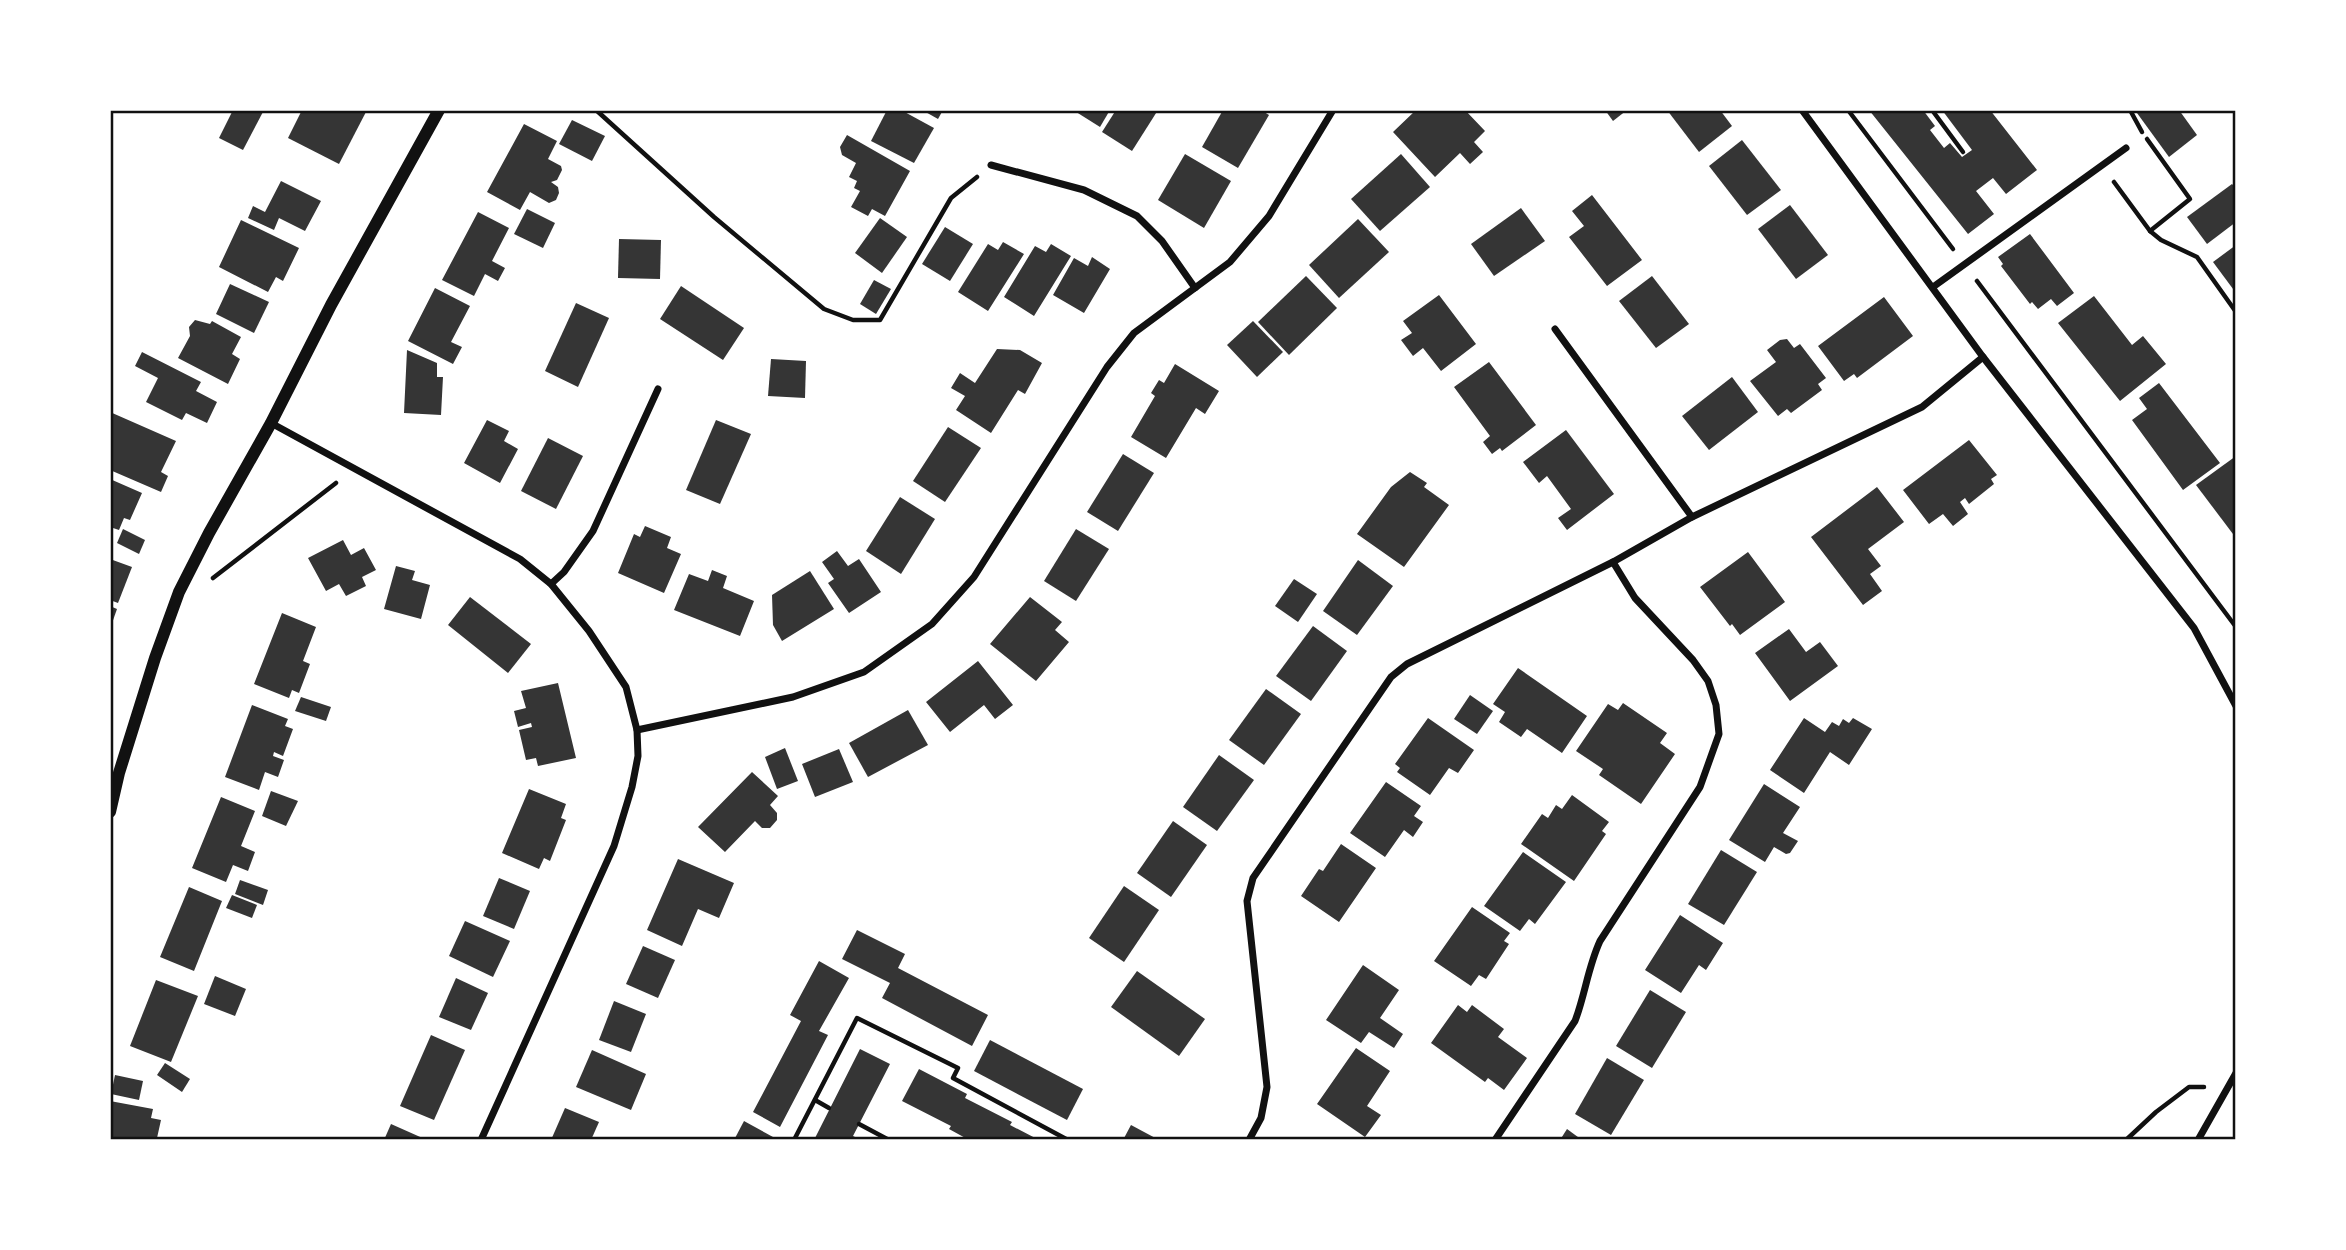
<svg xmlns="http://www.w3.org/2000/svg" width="2346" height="1250" viewBox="0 0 2346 1250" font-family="Lato,sans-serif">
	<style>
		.building { fill: #353535 }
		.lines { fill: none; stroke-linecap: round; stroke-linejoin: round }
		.path { stroke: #111; stroke-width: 4.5 }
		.minor { stroke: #111; stroke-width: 7 }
		.tertiary { stroke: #111; stroke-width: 12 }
		.neatline { fill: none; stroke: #111; stroke-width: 2.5 }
	</style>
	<rect width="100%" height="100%" fill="#fff"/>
	<g class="building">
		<polygon points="233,110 264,110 243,150 219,138"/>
		<polygon points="302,110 367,110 339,164 288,138"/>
		<polygon points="887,110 901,110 934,128 914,163 871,141"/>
		<polygon points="922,110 943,110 938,119"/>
		<polygon points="1073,110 1110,110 1100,127"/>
		<polygon points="1116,110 1158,110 1132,151 1102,132"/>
		<polygon points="1223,110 1261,110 1269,115 1238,168 1202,147"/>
		<polygon points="1416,110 1465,110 1485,131 1474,142 1483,152 1470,164 1460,153 1435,177 1393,132"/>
		<polygon points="1605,110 1627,110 1613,121"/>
		<polygon points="1667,110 1720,110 1732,126 1699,152"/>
		<polygon points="1869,110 1923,110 1935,126 1930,130 1944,148 1950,143 1962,157 1972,150 1942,110 1990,110 2037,170 2006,194 1993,178 1976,191 1994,214 1968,234"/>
		<polygon points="2139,110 2179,110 2197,135 2169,157 2137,113"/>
		<polygon points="572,120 605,136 592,161 559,144"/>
		<polygon points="524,124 557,141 548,159 561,166 562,170 557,180 551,182 558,187 559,193 556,200 549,203 530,192 520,210 487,192"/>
		<polygon points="847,135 910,171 885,216 872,209 868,216 851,207 860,191 854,188 857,181 849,177 856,163 842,155 840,147"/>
		<polygon points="1742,140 1781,190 1747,215 1709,166"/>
		<polygon points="1185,154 1231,181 1204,228 1158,200"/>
		<polygon points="1401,154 1430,187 1380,231 1351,199"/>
		<polygon points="281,181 321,201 305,231 279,218 274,230 248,218 253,206 265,212"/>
		<polygon points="2232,184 2236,188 2236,222 2207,244 2187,217"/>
		<polygon points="1592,195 1642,260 1607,286 1569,237 1584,226 1572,211"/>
		<polygon points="1790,205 1828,255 1796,279 1758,229"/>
		<polygon points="1521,208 1545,241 1494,276 1471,244"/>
		<polygon points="527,209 555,223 543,248 514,234"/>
		<polygon points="478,212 509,228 492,261 505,268 498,281 485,274 474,296 442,280"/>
		<polygon points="880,218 907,237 882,273 855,253"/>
		<polygon points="1358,219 1389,252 1339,298 1309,265"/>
		<polygon points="241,220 299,248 283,281 276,277 268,292 219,267"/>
		<polygon points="945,227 973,244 950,281 922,264"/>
		<polygon points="2030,234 2074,293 2057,306 2051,299 2038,309 2032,302 2030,304 2001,266 2003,264 1998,257"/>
		<polygon points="619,239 661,240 660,279 618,278"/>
		<polygon points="1003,242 1024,254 988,311 958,292 988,244 998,250"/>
		<polygon points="1051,244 1071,256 1034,316 1004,297 1035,246 1046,252"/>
		<polygon points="2236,245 2236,293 2213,262"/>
		<polygon points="1092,257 1110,269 1084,313 1053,295 1074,258 1088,266"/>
		<polygon points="1306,276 1337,308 1289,355 1258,322"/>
		<polygon points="1652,276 1689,324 1656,348 1619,301"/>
		<polygon points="874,280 891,289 876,314 860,304"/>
		<polygon points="230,284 269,302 254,333 216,314"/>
		<polygon points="681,286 744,328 723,360 660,319"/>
		<polygon points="435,288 470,306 451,342 462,347 453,364 408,341"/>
		<polygon points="1439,295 1476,344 1441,371 1423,348 1413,356 1401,340 1412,333 1403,321"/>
		<polygon points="2094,296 2132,345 2143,336 2166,364 2120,401 2058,323"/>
		<polygon points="1884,297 1913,336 1857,378 1854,374 1844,381 1818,346"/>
		<polygon points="576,303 609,318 578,387 545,371"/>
		<polygon points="195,320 210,324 212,321 241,337 232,354 240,359 228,384 178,358 190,336 189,327"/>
		<polygon points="1253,321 1283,352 1257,377 1227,345"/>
		<polygon points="1787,339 1794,348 1800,344 1826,378 1818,384 1822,390 1791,413 1787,409 1778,416 1750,381 1776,362 1767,350 1780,340"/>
		<polygon points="997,349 1020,350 1042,363 1025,394 1018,390 991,433 956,410 965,396 951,388 960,373 975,383"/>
		<polygon points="407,350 437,363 437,377 443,377 441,415 404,413"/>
		<polygon points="142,352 201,382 196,391 217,402 207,423 186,413 182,420 146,402 158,378 135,366"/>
		<polygon points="771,359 806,361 805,398 768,396"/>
		<polygon points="1489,362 1536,425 1502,451 1500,448 1492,454 1483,442 1490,436 1454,387"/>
		<polygon points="1175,364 1219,391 1205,414 1196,408 1166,458 1131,437 1155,396 1151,393 1159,380 1164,383"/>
		<polygon points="1732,377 1758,412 1709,450 1682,416"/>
		<polygon points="2159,383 2220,463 2183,490 2132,420 2147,409 2139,398"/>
		<polygon points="110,412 176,441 161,472 168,476 161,492 110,470"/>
		<polygon points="487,420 509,431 504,441 518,449 500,483 464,463"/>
		<polygon points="716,420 751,434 720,504 686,490"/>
		<polygon points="948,427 981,448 945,502 913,481"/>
		<polygon points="1566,430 1614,494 1567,530 1558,518 1571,509 1547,476 1539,483 1523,462"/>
		<polygon points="548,438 583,456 556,509 521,491"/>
		<polygon points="1969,440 1997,475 1991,479 1994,484 1969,504 1965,498 1960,502 1968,514 1953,526 1943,514 1929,524 1903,490"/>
		<polygon points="1123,454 1154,473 1118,531 1087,512"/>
		<polygon points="2236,456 2236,538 2196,485"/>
		<polygon points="1410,472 1427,483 1424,487 1449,505 1404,567 1357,534 1391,487"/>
		<polygon points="110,479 142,493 130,520 124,518 119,530 110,527"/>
		<polygon points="1877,487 1904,522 1868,549 1881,566 1870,574 1882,591 1863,605 1811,537"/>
		<polygon points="900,497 935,519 901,574 866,551"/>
		<polygon points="645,526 671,537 667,548 681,554 664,593 618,573 634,534 640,537"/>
		<polygon points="123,529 145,540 139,554 117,543"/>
		<polygon points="1076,529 1109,549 1076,601 1044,581"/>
		<polygon points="343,540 351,555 364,548 376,570 362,577 366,586 346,596 339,584 326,591 308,558"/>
		<polygon points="837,551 848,566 859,559 881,592 849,613 828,583 834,579 822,562"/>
		<polygon points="1748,552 1785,602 1740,635 1732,624 1730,626 1700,587"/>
		<polygon points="110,559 132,567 118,603 110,600"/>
		<polygon points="1358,560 1393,586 1357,635 1323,611"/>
		<polygon points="396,566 415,571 412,580 430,585 421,619 384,609"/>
		<polygon points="712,570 727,576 723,588 754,601 740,636 674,610 689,574 708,581"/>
		<polygon points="810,571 834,609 782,641 773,625 772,595"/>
		<polygon points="1294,579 1317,594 1298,622 1275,606"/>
		<polygon points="470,597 531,644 508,673 448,625"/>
		<polygon points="1030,597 1062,622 1055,630 1069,642 1036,681 990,644"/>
		<polygon points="110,606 117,609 111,626 110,626"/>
		<polygon points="282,613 316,627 303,661 310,664 299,693 292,690 289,698 254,684"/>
		<polygon points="1313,626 1347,651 1311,701 1276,676"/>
		<polygon points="1789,629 1806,652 1820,642 1838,666 1790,701 1755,653"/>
		<polygon points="978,661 1013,705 995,719 984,705 950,732 926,702"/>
		<polygon points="1518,668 1587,716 1562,753 1527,729 1521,737 1499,722 1505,712 1493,704"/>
		<polygon points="558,683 576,758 538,766 536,758 526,760 519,730 532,727 531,723 518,727 514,711 526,708 521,691"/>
		<polygon points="1266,689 1301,714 1264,765 1229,740"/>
		<polygon points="1470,695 1493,711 1477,734 1454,719"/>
		<polygon points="301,697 331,707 326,721 295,711"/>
		<polygon points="1623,703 1667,733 1660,743 1675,754 1641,804 1599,775 1603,769 1576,751 1608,704 1618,710"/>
		<polygon points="252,705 288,719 285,726 293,729 283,756 274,752 273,756 284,760 278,777 265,772 259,790 225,777"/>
		<polygon points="908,710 928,745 868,777 849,743"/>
		<polygon points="1428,718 1474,750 1458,773 1449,768 1430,795 1397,772 1400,768 1395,764"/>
		<polygon points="1804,718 1825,732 1832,722 1839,726 1843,719 1849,723 1853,718 1872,729 1849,765 1830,752 1804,793 1770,770"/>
		<polygon points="785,748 798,781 777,789 765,757"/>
		<polygon points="839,749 853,782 815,797 802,764"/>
		<polygon points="1219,755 1254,780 1217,831 1183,807"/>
		<polygon points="752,772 778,796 770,805 777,813 777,820 770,828 762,828 755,821 725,852 698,827"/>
		<polygon points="1386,782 1421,806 1414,816 1423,822 1413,837 1404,830 1385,857 1350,833"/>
		<polygon points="1764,784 1800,807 1783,833 1798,841 1790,853 1786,854 1774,847 1765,862 1729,840"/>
		<polygon points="529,789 566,804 561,818 566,820 550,861 544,858 539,869 502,853"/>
		<polygon points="271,791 298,801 286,826 262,816"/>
		<polygon points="1572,795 1609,822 1602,831 1606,834 1574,881 1521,844 1542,814 1548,818 1556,805 1562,809"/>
		<polygon points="221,797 255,811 241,846 255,852 248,871 233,865 226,882 192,868"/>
		<polygon points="1173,821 1207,845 1171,897 1137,873"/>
		<polygon points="1341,844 1376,868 1339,922 1301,896 1319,869 1323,871"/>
		<polygon points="1721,850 1757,872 1724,925 1688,904"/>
		<polygon points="1523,852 1566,882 1535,924 1529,919 1520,931 1484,906"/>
		<polygon points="678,859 734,883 719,918 698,909 682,946 647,930"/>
		<polygon points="499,878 530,891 514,929 483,916"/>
		<polygon points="240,880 268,890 263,905 235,894"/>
		<polygon points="1124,886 1159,910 1124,962 1089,938"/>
		<polygon points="189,887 222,901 194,971 160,957"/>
		<polygon points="232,895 257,905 252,918 226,908"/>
		<polygon points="1472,907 1510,933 1504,941 1509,944 1486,979 1479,975 1471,986 1434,961"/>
		<polygon points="1680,915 1723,943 1706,970 1699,965 1681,993 1645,970"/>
		<polygon points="465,921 510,941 493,977 449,956"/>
		<polygon points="857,930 905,954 898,968 988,1015 972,1046 882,998 890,983 842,959"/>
		<polygon points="643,946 675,960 658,998 626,984"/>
		<polygon points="819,961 849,978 819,1031 828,1035 780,1127 753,1112 801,1021 790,1015"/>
		<polygon points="1363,965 1399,990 1380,1018 1403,1034 1394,1048 1369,1032 1361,1043 1326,1020"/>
		<polygon points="1137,971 1205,1019 1179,1056 1111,1007"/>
		<polygon points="215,976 246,989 235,1016 204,1004"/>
		<polygon points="456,978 488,993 471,1030 439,1017"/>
		<polygon points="156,980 198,996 171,1062 130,1046"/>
		<polygon points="1650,990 1686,1012 1652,1068 1616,1046"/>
		<polygon points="614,1001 646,1014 631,1052 599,1040"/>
		<polygon points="1458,1005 1467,1012 1472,1005 1504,1029 1498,1037 1527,1058 1504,1090 1488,1078 1485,1082 1431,1043"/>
		<polygon points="431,1035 465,1050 434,1120 400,1106"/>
		<polygon points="990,1040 1083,1089 1067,1120 974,1071"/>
		<polygon points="1356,1048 1390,1071 1367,1106 1381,1115 1365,1137 1317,1104"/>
		<polygon points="860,1049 890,1064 853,1136 861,1140 814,1140"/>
		<polygon points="592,1050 646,1074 631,1110 576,1087"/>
		<polygon points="1607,1058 1644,1080 1611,1135 1575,1114"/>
		<polygon points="165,1063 190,1079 182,1092 157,1075"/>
		<polygon points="919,1069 967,1094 965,1098 1012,1122 1010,1125 1039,1140 969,1140 949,1129 951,1126 902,1101"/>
		<polygon points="115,1075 143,1081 139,1100 111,1094"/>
		<polygon points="110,1101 153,1109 151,1118 161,1120 157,1138 159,1140 110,1140"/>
		<polygon points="565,1108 599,1122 591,1140 551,1140"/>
		<polygon points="744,1121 773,1137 772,1140 734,1140"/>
		<polygon points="391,1124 427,1140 384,1140"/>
		<polygon points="1131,1125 1159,1140 1123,1140"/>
		<polygon points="1567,1129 1582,1140 1560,1140"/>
	</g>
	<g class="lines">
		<g class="path">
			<polyline points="596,110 714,217 824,309 853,320 880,320 951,198 977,177"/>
			<polyline points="1848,110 1953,249"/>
			<polyline points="1932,110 1963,152"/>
			<polyline points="2130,110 2142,132"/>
			<polyline points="2147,139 2190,199 2150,231"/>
			<polyline points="2114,182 2150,231 2161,240 2197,257 2236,312"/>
			<polyline points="1977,281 2236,627"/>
			<polyline points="213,578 336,483"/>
			<polyline points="815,1100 829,1108"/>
			<polyline points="859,1124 889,1140"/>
			<polyline points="794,1140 857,1018 958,1068 953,1078 1068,1140"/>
			<polyline points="2126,1140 2156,1112 2189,1087 2204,1087"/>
		</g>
		<g class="minor">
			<polyline points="1802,110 1983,357 2194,628 2236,706"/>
			<polyline points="991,165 1084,190 1137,216 1162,241 1195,288"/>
			<polyline points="1933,287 2126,148"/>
			<polyline points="1555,329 1692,517"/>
			<polyline points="271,423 520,559 551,584 589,631 626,687 637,730 638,756 632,787 614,846 481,1140"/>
			<polyline points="551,584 564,572 593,531 658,389"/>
			<polyline points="637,730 793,697 864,672 932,624 974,577 1107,367 1134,333 1230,262 1269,216 1333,110"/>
			<polyline points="1249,1140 1261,1118 1267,1087 1247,901 1253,878 1391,677 1407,664 1613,562 1692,517 1922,407 1983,357"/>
			<path d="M1495,1140l80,-119c10,-26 13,-54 25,-80l100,-154 19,-53 -3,-29 -8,-24 -15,-21 -58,-62 -22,-36"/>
			<polyline points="2198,1140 2236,1073"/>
		</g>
		<polyline class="tertiary" points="110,812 119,773 155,658 179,592 209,533 271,423 331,305 439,110"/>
	</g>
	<rect width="2346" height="1250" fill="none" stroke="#ffffff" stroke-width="224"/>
	<rect x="112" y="112" width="2122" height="1026" class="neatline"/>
</svg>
